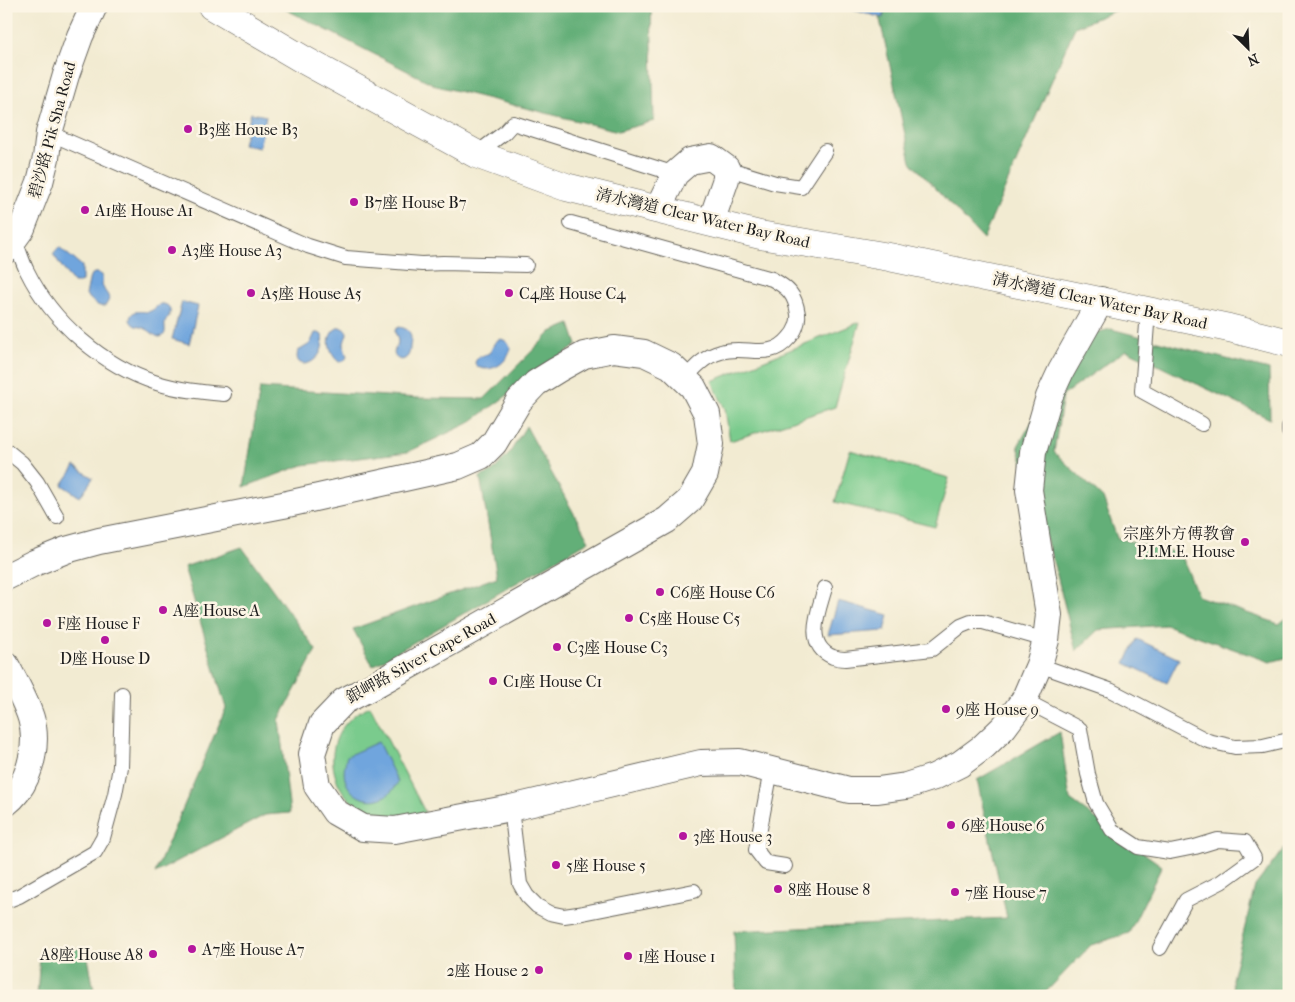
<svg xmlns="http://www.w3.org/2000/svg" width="1295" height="1002" viewBox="0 0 1295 1002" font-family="'IM FELL French Canon','Noto Serif TC',serif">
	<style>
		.green { fill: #7acb8d; stroke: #4b7454 }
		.forest { fill: #63af78; stroke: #40664a }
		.water { fill: #70a5dd; stroke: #46607c }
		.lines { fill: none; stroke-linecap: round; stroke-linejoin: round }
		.service-casing { stroke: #67645c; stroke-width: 16 }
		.minor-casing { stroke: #67645c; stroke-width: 28 }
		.secondary-casing { stroke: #67645c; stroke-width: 29 }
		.service { stroke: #fff; stroke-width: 14 }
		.minor { stroke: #fff; stroke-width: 26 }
		.secondary { stroke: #fff; stroke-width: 28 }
		.poi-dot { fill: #b5179e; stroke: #fcf5e5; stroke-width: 2 }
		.labels { text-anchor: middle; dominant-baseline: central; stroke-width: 5; stroke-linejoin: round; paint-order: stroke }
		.poi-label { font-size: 16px; fill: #1c1c1c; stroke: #fcf5e5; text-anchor: start }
		.street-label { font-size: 16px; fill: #1c1c1c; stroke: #fcf5e5 }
	</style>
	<rect width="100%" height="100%" fill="#fcf5e5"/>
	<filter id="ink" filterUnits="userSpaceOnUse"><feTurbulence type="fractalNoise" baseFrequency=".02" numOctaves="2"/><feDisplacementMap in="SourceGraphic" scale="10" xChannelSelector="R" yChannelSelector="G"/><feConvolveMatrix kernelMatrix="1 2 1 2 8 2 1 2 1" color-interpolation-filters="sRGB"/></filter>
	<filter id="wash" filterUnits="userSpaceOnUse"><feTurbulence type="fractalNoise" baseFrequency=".0096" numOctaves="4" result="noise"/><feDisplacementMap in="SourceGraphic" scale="20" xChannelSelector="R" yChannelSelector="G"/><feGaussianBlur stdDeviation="1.12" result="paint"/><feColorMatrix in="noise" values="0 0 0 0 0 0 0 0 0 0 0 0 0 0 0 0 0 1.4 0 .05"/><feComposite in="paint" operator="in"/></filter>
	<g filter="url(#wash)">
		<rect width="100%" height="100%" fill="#f2ebd2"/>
		<g class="green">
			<polygon points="860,322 835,407 730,441 725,409 712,381"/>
			<polygon points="850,450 949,478 935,527 835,502"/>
			<path d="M370,706l55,106c-13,5 -27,7 -41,5 -11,-1 -23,-7 -31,-14 -24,-21 -28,-58 -5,-82 6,-7 14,-11 22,-15z"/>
		</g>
		<g class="forest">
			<polygon points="279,6 651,6 654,121 618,131 437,86"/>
			<polygon points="877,6 1126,6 1075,27 983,239 911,162"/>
			<polygon points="6,42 11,60 6,85"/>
			<polygon points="570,324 577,345 469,423 408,452 303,465 244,487 260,388 419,398 484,399 551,332"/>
			<polygon points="1111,329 1269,370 1270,419 1126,350 1063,395 1054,452 1103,498 1117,538 1181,554 1198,596 1279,624 1289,616 1289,657 1270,662 1166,625 1098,630 1076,651 1057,575 1018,446 1081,336"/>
			<polygon points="526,426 589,541 373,666 353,629 497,577 480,477 492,472 509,454"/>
			<polygon points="242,547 316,650 279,720 290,813 265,815 155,873 226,708 184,567"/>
			<polygon points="1060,732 1070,800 1162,866 1129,933 1091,945 1042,996 736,996 734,931 1007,918 977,780"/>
			<polygon points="1289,842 1289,996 1233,996 1232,979 1255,886"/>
			<polygon points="86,947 95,996 37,996 40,955"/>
		</g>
		<g class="water">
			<polygon points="838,6 886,6 883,18"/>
			<polygon points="251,113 266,116 259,148 243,144"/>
			<polygon points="59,247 82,266 82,281 80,283 73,283 53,254"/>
			<path d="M94,273h4l4,2c1,5 -1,8 1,12 1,4 5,7 6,11 0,2 -2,5 -3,7 -7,5 -15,-6 -20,-10l4,-19z"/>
			<polygon points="182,302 198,306 189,344 172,339"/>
			<path d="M160,304c7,-1 13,4 9,12 -2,4 -2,2 -4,7 -1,5 3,12 -5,14 -5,0 -9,-6 -14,-8 -7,-4 -12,0 -16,-9l1,-5 3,-3c16,-2 12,4 26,-8z"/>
			<path d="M340,327c12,4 5,9 4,17 0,5 2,9 3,13l-3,4 -5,1c-11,-8 -15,-30 1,-35z"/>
			<path d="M399,327c13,2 13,9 11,20 0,4 -1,9 -4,11 -5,4 -11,1 -12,-5 0,-4 4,-7 4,-11 0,-4 -3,-8 -3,-12z"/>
			<path d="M315,333h4l3,2c7,28 -31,40 -24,16l12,-7z"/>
			<path d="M501,339c6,2 8,4 10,10 -10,30 -46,20 -33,9 3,-3 7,-2 11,-5 6,-6 2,-11 12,-14z"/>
			<polygon points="75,466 93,478 80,497 62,485"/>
			<polygon points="838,601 889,615 885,631 828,635"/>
			<polygon points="1137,639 1179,659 1167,683 1125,663"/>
			<path d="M378,742l20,40c-2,3 -4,7 -7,10 -15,15 -41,7 -46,-13 -2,-7 0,-16 2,-23z"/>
		</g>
	</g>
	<g filter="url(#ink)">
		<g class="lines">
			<g class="service-casing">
				<g id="service">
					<polyline points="49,133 308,246 346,258 422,264 443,263 526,265"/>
					<polyline points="476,154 504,133 513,123 675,174"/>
					<polyline points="726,168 775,183 801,187 825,151"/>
					<path d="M571,223l201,56c16,9 23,15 26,35 1,8 -3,18 -9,24 -20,24 -43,6 -68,14 -16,4 -26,15 -36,27"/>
					<path d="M15,240c4,10 7,21 12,31 25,51 76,95 130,112 22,7 44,9 67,11"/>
					<polyline points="1148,311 1142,391 1202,424"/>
					<polyline points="1289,427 1289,432"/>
					<polyline points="6,450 22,463 37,482 57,517"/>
					<path d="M825,588c-6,22 -22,57 8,69 3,1 8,2 12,2l87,-10 29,-23 10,-4h12l63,18"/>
					<polyline points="1039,665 1110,690 1208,741 1235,747 1263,746 1289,740"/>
					<polyline points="1024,700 1080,729 1088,774 1096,803 1112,830 1138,847 1170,852 1195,847 1218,840 1245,842 1254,858 1221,882 1186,900 1160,948"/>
					<polyline points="771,770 756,850 766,863 785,866"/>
					<polyline points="511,808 520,884 527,896 537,906 550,913 564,916 578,914 694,891"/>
					<polyline points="6,901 19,896 95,852 103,838 115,794 120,767 122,694"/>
				</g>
			</g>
			<g class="minor-casing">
				<g id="minor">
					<polyline points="658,209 675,174 690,161 711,157 726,168 726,179 711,222"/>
					<polyline points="6,250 22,228 40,182 46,158 49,133 66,75 80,36 94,6"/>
					<polyline points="6,577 34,563 66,550 99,541 283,505 458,466 481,456 494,443 519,401 536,383 557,370 584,355 614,349 644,353 671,366 693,387 707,414 711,444 705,474 690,500 667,520 373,686 344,701 322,724 312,754 317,786 335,812 363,828 395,830 511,808 701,763 740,762 849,790 878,790 906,786 934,777 960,764 983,747 1004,727 1024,700 1039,665 1046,640 1049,615 1029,490 1033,452 1049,397 1061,371 1101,300"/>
					<path d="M6,665c9,17 19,34 25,53 7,23 1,54 -14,74 -3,4 -7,8 -11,11"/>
				</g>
			</g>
			<g class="secondary-casing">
				<polyline id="secondary" points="212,6 304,60 476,154 566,187 760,235 889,257 1229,328 1289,343"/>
			</g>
			<use href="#service" class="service"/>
			<use href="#minor" class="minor"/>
			<use href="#secondary" class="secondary"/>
		</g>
	</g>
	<g class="poi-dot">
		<circle cx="188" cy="129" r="5"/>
		<circle cx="354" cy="202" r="5"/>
		<circle cx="85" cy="210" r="5"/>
		<circle cx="172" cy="250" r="5"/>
		<circle cx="251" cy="293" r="5"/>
		<circle cx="509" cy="293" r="5"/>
		<circle cx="1245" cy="542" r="5"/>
		<circle cx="660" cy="592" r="5"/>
		<circle cx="163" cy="610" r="5"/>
		<circle cx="629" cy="618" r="5"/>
		<circle cx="47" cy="623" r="5"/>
		<circle cx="105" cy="640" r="5"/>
		<circle cx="557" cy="647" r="5"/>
		<circle cx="493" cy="681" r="5"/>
		<circle cx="946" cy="709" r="5"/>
		<circle cx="951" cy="825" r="5"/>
		<circle cx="683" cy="836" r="5"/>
		<circle cx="556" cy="865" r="5"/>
		<circle cx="778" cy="889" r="5"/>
		<circle cx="955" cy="892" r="5"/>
		<circle cx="192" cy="949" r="5"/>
		<circle cx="153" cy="954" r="5"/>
		<circle cx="628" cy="956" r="5"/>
		<circle cx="539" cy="970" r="5"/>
	</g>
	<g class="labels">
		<g class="poi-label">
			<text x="198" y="129">B3座 House B3</text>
			<text x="364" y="202">B7座 House B7</text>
			<text x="95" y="210">A1座 House A1</text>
			<text x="182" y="250">A3座 House A3</text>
			<text x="261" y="293">A5座 House A5</text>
			<text x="519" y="293">C4座 House C4</text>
			<text x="1235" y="533" text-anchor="end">宗座外方傅教會<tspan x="1235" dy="18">P.I.M.E. House</tspan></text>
			<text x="670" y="592">C6座 House C6</text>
			<text x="173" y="610">A座 House A</text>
			<text x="639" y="618">C5座 House C5</text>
			<text x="57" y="623">F座 House F</text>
			<text x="567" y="647">C3座 House C3</text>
			<text x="105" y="658" text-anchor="middle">D座 House D</text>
			<text x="503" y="681">C1座 House C1</text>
			<text x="956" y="709">9座 House 9</text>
			<text x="961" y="825">6座 House 6</text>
			<text x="693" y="836">3座 House 3</text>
			<text x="566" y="865">5座 House 5</text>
			<text x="788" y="889">8座 House 8</text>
			<text x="965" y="892">7座 House 7</text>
			<text x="202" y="949">A7座 House A7</text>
			<text x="143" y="954" text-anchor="end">A8座 House A8</text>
			<text x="638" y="956">1座 House 1</text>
			<text x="529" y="970" text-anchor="end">2座 House 2</text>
		</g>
		<g class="street-label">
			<text transform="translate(52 130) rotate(-75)">碧沙路 Pik Sha Road</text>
			<text transform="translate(703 218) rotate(13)">清水灣道 Clear Water Bay Road</text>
			<text transform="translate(1100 301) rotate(12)">清水灣道 Clear Water Bay Road</text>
			<text transform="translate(421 658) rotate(-29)">銀岬路 Silver Cape Road</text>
		</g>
	</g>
	<rect width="1295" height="1002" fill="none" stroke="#fcf5e5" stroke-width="25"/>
	<g transform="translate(1248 48) rotate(156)" stroke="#fcf5e5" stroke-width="4" paint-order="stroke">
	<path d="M0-4L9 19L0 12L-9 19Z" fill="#1c1c1c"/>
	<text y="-8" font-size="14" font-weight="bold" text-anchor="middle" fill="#1c1c1c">N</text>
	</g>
</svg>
